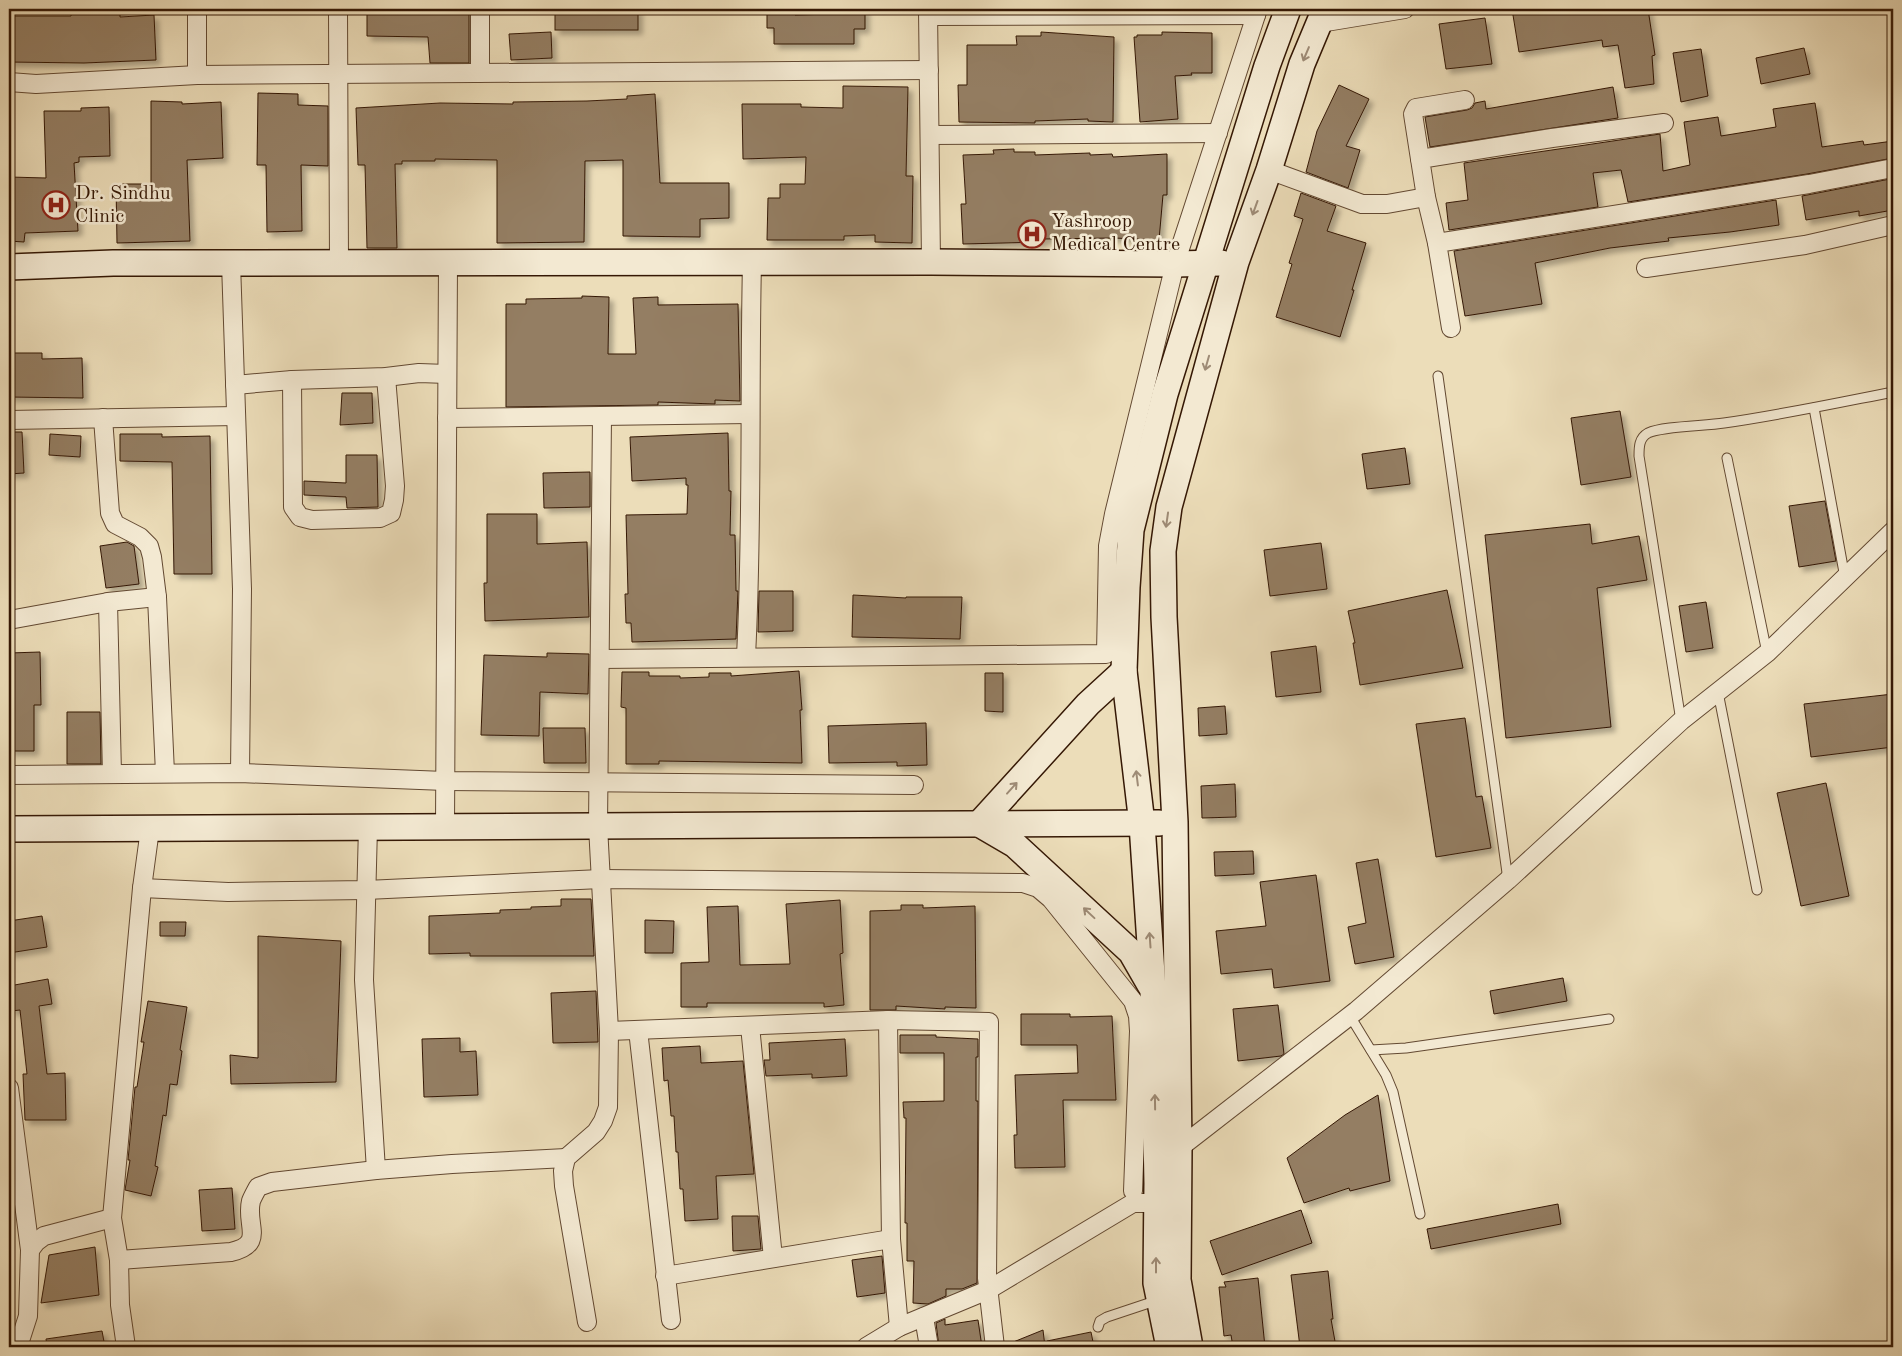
<svg xmlns="http://www.w3.org/2000/svg" width="1902" height="1356" viewBox="0 0 1902 1356" font-family="'Old Standard TT',serif">
	<style>
		.building { fill: #947e63; stroke: #351805; filter: url(#shadow) }
		.lines { fill: none; stroke-linecap: round; stroke-linejoin: round }
		.lane-casing { stroke: #634932; stroke-width: 11 }
		.street-casing { stroke: #634932; stroke-width: 20 }
		.secondary-casing { stroke: #351805; stroke-width: 28 }
		.lane { stroke: #f3e9d2; stroke-width: 9 }
		.street { stroke: #f3e9d2; stroke-width: 18 }
		.secondary { stroke: #f3e9d2; stroke-width: 25 }
		.oneway { stroke: #9e8b76 }
		.labels { text-anchor: middle; dominant-baseline: central; stroke-width: 5; stroke-linejoin: round; paint-order: stroke }
		.poi-label { font-size: 20px; fill: #351805; stroke: #f3e9d2; text-anchor: start }
	</style>
	<defs>
		<filter id="shadow"><feDropShadow dx="4.5" dy="4.5" stdDeviation="2.5" flood-color="#0004"/></filter>
	</defs>
	<rect width="100%" height="100%" fill="#ecddb9"/>
	<filter id="stains"><feTurbulence type="fractalNoise" baseFrequency=".004" numOctaves="4"/><feColorMatrix values="0 0 0 0 .2 0 0 0 0 .09 0 0 0 0 .02 0 0 0 .5 -.17"/></filter>
	<radialGradient id="worn" r=".72"><stop offset=".6" stop-color="#630" stop-opacity="0"/><stop offset="1" stop-color="#630" stop-opacity=".3"/></radialGradient>
	<g class="building">
		<polygon points="71,9 120,9 120,17 154,15 156,60 84,63 9,62 9,16 71,16"/>
		<polygon points="370,9 469,9 469,63 430,63 428,37 367,36 367,14 370,14"/>
		<rect x="555" y="9" width="83" height="21"/>
		<polygon points="767,9 794,9 795,15 833,14 833,9 865,9 865,29 854,29 854,44 774,44 774,28 767,28"/>
		<polygon points="1512,9 1648,9 1655,55 1652,56 1654,84 1625,88 1618,45 1603,47 1602,40 1519,52"/>
		<polygon points="1485,18 1492,64 1446,69 1439,24"/>
		<polygon points="551,32 552,58 511,60 509,34"/>
		<polygon points="1041,32 1114,37 1113,122 1088,121 1088,119 1035,121 1035,123 959,122 958,85 967,85 967,45 1017,45 1016,36 1041,36"/>
		<polygon points="1162,32 1212,33 1212,73 1191,73 1192,75 1175,76 1178,119 1140,122 1134,37 1137,37 1137,35 1162,35"/>
		<polygon points="1804,48 1810,74 1761,84 1756,58"/>
		<polygon points="1701,49 1708,96 1681,102 1673,53"/>
		<polygon points="1339,85 1369,99 1346,146 1360,150 1348,188 1306,172 1317,131"/>
		<polygon points="843,86 908,87 906,176 913,176 912,243 875,242 875,235 844,236 844,240 767,240 768,198 780,198 780,184 805,184 806,157 743,159 742,104 801,104 801,107 843,108"/>
		<polygon points="1613,87 1618,118 1430,147 1425,117 1467,110 1472,108 1475,103 1485,101 1486,109"/>
		<polygon points="258,93 298,94 298,105 328,106 328,166 301,165 302,231 267,232 266,165 257,165"/>
		<polygon points="655,94 660,183 729,183 729,218 700,219 700,237 623,236 623,160 585,161 584,242 497,243 497,160 435,159 435,161 402,161 402,164 395,164 397,248 367,248 365,165 358,165 356,108 440,103 513,104 513,102 587,101 627,99 627,96"/>
		<polygon points="151,101 182,102 182,104 221,102 223,158 187,160 190,241 117,243 116,184 151,184"/>
		<polygon points="1815,103 1822,147 1863,141 1864,145 1893,141 1893,158 1807,174 1628,202 1621,170 1593,173 1598,207 1449,230 1446,203 1468,200 1464,163 1660,134 1663,171 1690,165 1684,122 1718,117 1721,136 1776,127 1773,109"/>
		<polygon points="109,107 110,156 79,157 79,162 74,163 78,231 25,233 24,242 9,241 9,177 46,178 44,111 81,111 81,108"/>
		<polygon points="1014,149 1014,152 1035,152 1035,155 1090,153 1090,155 1112,154 1113,157 1167,154 1167,195 1163,195 1159,240 1114,238 1043,239 1043,242 963,244 961,204 966,204 963,155 994,154 993,150"/>
		<polygon points="1890,179 1893,210 1859,216 1859,211 1806,220 1802,196"/>
		<polygon points="1301,193 1336,206 1327,231 1366,243 1352,290 1354,290 1340,337 1276,317 1292,264 1289,263 1303,219 1294,216"/>
		<polygon points="1776,200 1779,225 1730,232 1668,238 1669,241 1610,248 1535,263 1542,304 1465,316 1454,251"/>
		<polygon points="582,296 609,297 608,354 636,354 633,298 658,297 658,305 738,304 740,401 715,400 715,404 658,402 658,405 506,407 506,304 526,304 526,299 582,298"/>
		<polygon points="9,353 42,353 42,359 82,358 83,398 9,397"/>
		<polygon points="342,393 372,393 373,423 340,425"/>
		<polygon points="1620,411 1631,477 1581,485 1571,418"/>
		<polygon points="9,432 22,432 24,473 9,474"/>
		<polygon points="728,433 729,491 731,491 730,535 735,535 736,591 738,591 736,639 632,642 631,623 626,623 625,594 628,594 626,515 687,514 688,485 686,485 686,478 632,481 630,437"/>
		<polygon points="50,434 81,436 80,457 49,455"/>
		<polygon points="120,434 162,434 162,437 210,436 212,574 174,574 172,462 120,461"/>
		<polygon points="1405,448 1410,484 1367,489 1362,454"/>
		<polygon points="346,455 377,455 378,507 347,508 346,497 304,495 304,481 346,483"/>
		<polygon points="590,472 590,507 544,508 543,473"/>
		<polygon points="1825,501 1836,561 1799,567 1789,506"/>
		<polygon points="487,514 537,514 537,544 587,542 589,617 485,621 484,583 487,583"/>
		<polygon points="1590,524 1592,544 1639,536 1647,580 1597,588 1611,727 1506,738 1485,535"/>
		<polygon points="127,542 134,546 139,584 106,588 100,546"/>
		<polygon points="1321,543 1327,589 1270,596 1264,550"/>
		<polygon points="1447,590 1463,668 1360,685 1353,643 1355,643 1348,611"/>
		<polygon points="759,591 793,591 793,631 758,632"/>
		<polygon points="853,595 906,598 906,597 962,597 960,639 852,637"/>
		<polygon points="1706,602 1713,648 1686,652 1679,606"/>
		<polygon points="1316,646 1321,692 1276,697 1271,652"/>
		<polygon points="40,652 41,705 34,705 34,751 9,751 9,653"/>
		<polygon points="547,653 589,654 588,694 540,692 539,736 481,735 484,655 547,657"/>
		<polygon points="799,671 802,710 800,710 802,763 659,761 659,764 626,764 626,708 621,707 622,672 649,672 649,676 680,676 680,678 709,677 709,673 731,673 731,676"/>
		<polygon points="985,673 1003,673 1003,712 985,711"/>
		<polygon points="1893,694 1893,747 1811,757 1804,704"/>
		<polygon points="1225,706 1227,734 1199,736 1198,708"/>
		<polygon points="67,712 100,712 101,764 67,764"/>
		<polygon points="1465,718 1476,797 1482,796 1491,848 1436,857 1416,724"/>
		<polygon points="926,723 927,765 897,766 897,762 829,763 828,726"/>
		<polygon points="543,728 585,728 586,763 544,763"/>
		<polygon points="1826,783 1849,896 1801,906 1777,793"/>
		<polygon points="1235,784 1236,817 1202,818 1201,786"/>
		<polygon points="1253,851 1254,874 1215,876 1214,852"/>
		<polygon points="1378,859 1394,957 1355,964 1348,927 1366,923 1356,863"/>
		<polygon points="1316,875 1330,981 1274,988 1272,969 1221,974 1216,931 1266,926 1260,882"/>
		<polygon points="561,899 591,899 594,956 470,956 470,953 429,954 429,916 500,913 500,910 531,909 531,907 561,906"/>
		<polygon points="840,900 843,953 840,954 844,1005 824,1007 824,1003 707,1003 707,1007 681,1007 681,963 709,962 707,907 738,906 740,965 790,964 786,904"/>
		<polygon points="901,905 923,905 923,908 975,906 976,1008 945,1007 945,1009 896,1006 896,1010 870,1010 870,911 901,910"/>
		<polygon points="42,916 47,947 9,953 9,921"/>
		<polygon points="645,920 674,921 673,953 645,953"/>
		<polygon points="160,922 186,922 185,936 160,936"/>
		<polygon points="258,936 341,941 336,1082 231,1084 230,1055 258,1058"/>
		<polygon points="1563,978 1567,1001 1494,1014 1490,991"/>
		<polygon points="48,979 52,1004 39,1006 47,1074 65,1073 66,1120 25,1120 23,1074 27,1074 20,1010 11,1011 9,986"/>
		<polygon points="596,991 598,1042 553,1043 551,993"/>
		<polygon points="148,1001 187,1007 180,1050 182,1051 177,1085 170,1084 166,1116 163,1115 155,1166 158,1167 151,1196 125,1190 130,1160 128,1160 135,1087 137,1087 144,1042 141,1042"/>
		<polygon points="1278,1005 1284,1054 1281,1056 1238,1061 1233,1009"/>
		<polygon points="1021,1014 1070,1014 1070,1017 1112,1016 1116,1100 1063,1100 1065,1167 1015,1168 1014,1135 1017,1135 1015,1075 1078,1073 1077,1045 1021,1045"/>
		<polygon points="900,1035 936,1035 936,1037 978,1039 978,1057 976,1057 976,1101 978,1101 977,1283 962,1289 946,1289 946,1296 928,1304 913,1303 914,1261 907,1261 907,1223 905,1223 906,1118 904,1118 903,1102 944,1101 944,1053 900,1053"/>
		<polygon points="460,1038 460,1052 476,1051 478,1095 424,1097 422,1039"/>
		<polygon points="845,1039 847,1076 812,1078 812,1074 766,1076 764,1060 770,1060 769,1043"/>
		<polygon points="700,1046 701,1063 743,1061 754,1174 716,1176 718,1219 685,1221 683,1189 680,1189 678,1152 676,1152 674,1116 671,1116 668,1080 664,1081 662,1048"/>
		<polygon points="1378,1095 1390,1181 1350,1191 1349,1188 1304,1203 1287,1158 1345,1115"/>
		<polygon points="232,1188 235,1229 202,1231 199,1190"/>
		<polygon points="1558,1204 1561,1224 1431,1249 1427,1229"/>
		<polygon points="1301,1210 1312,1243 1222,1275 1210,1241"/>
		<polygon points="732,1216 758,1216 761,1249 733,1251"/>
		<polygon points="95,1247 99,1295 41,1303 49,1255"/>
		<polygon points="882,1256 885,1293 857,1297 852,1260"/>
		<polygon points="1328,1271 1333,1319 1331,1319 1336,1347 1300,1347 1291,1275"/>
		<polygon points="1258,1278 1265,1347 1233,1347 1231,1335 1224,1336 1219,1287 1226,1287 1224,1282"/>
		<polygon points="945,1319 945,1325 978,1320 982,1347 939,1347 936,1323"/>
		<polygon points="1043,1330 1045,1347 1005,1347 1006,1345"/>
		<polygon points="102,1331 105,1347 47,1347 46,1339"/>
		<polygon points="1091,1332 1094,1347 1048,1347 1047,1341"/>
	</g>
	<g class="lines">
		<g class="lane-casing">
			<g id="lane">
				<polyline points="1438,376 1508,880"/>
				<polyline points="1814,408 1845,578"/>
				<polyline points="1727,458 1767,653"/>
				<polyline points="1718,692 1757,890"/>
				<path d="M1681,721l-42,-265c0,-9 0,-18 9,-23 15,-7 57,-7 76,-10 57,-8 113,-20 169,-31"/>
				<polyline points="1350,1016 1386,1075 1393,1092 1420,1214"/>
				<polyline points="1371,1050 1406,1048 1609,1019"/>
				<polyline points="1098,1327 1100,1321 1107,1317 1158,1300"/>
			</g>
		</g>
		<g class="street-casing">
			<g id="street">
				<polyline points="197,9 197,75"/>
				<polyline points="338,9 339,263"/>
				<polyline points="480,9 480,73"/>
				<polyline points="928,9 931,262"/>
				<polyline points="929,16 1256,15"/>
				<polyline points="1320,23 1405,9"/>
				<polyline points="9,82 36,84 197,75 929,70"/>
				<polyline points="930,135 1218,133"/>
				<polyline points="1420,159 1413,114 1416,108 1465,100"/>
				<polyline points="1269,170 1362,204 1387,204 1426,197"/>
				<polyline points="1437,243 1426,197 1420,159 1552,138 1664,123"/>
				<polyline points="231,263 242,589 240,773"/>
				<polyline points="1646,268 1805,245 1893,225"/>
				<polyline points="1451,328 1437,243 1809,184 1893,168"/>
				<polyline points="292,380 293,507 300,517 312,520 380,518 391,513 394,500 395,486 386,377"/>
				<polyline points="235,385 292,380 386,377 419,373 447,374"/>
				<polyline points="103,418 110,513 115,524 140,537 149,546 152,557 157,597 165,773"/>
				<polyline points="447,418 749,414"/>
				<polyline points="9,420 236,416"/>
				<polyline points="108,602 112,774"/>
				<polyline points="9,620 108,602 157,597"/>
				<path d="M746,656c7,-131 3,-263 6,-394"/>
				<polyline points="600,659 1106,654 1108,546 1114,514 1175,264 1258,9"/>
				<polyline points="9,775 240,773 445,781 914,785"/>
				<polyline points="445,826 448,263"/>
				<polyline points="368,827 364,980 376,1170"/>
				<polyline points="142,888 228,892 366,890 601,879 1023,883 1038,888 1051,899 1133,1001 1138,1016 1139,1031 1133,1191"/>
				<polyline points="888,1020 891,1239 899,1327"/>
				<polyline points="750,1026 773,1258"/>
				<polyline points="638,1030 671,1320"/>
				<polyline points="609,1031 888,1020 989,1022 987,1278 995,1347"/>
				<polyline points="9,1088 30,1250"/>
				<polyline points="1173,1153 1356,1011 1508,880 1681,721 1767,653 1893,531"/>
				<path d="M119,1260l112,-8c35,-8 14,-27 20,-51 2,-5 5,-10 7,-14l14,-5 104,-12 76,-6 114,-6"/>
				<polyline points="665,1276 891,1239"/>
				<polyline points="924,1317 929,1347"/>
				<polyline points="587,1322 564,1186 563,1171 566,1158 596,1132 603,1121 608,1107 609,1031 598,826 602,416"/>
				<polyline points="18,1347 28,1316 30,1250 36,1242 44,1236 112,1218"/>
				<polyline points="126,1347 120,1305 119,1260 112,1218 142,888 150,829"/>
				<polyline points="866,1347 899,1327 988,1290 1133,1203 1168,1203"/>
			</g>
		</g>
		<g class="secondary-casing">
			<g id="secondary">
				<polyline points="9,267 113,263 231,263 931,262 1175,264 1221,263"/>
				<polyline points="1124,671 1088,704 979,824 1015,845 1131,952 1150,985"/>
				<polyline points="9,829 1159,823"/>
				<polyline points="1169,1347 1156,1283 1157,1183 1153,989 1142,824 1124,671 1127,587 1131,530 1165,394 1267,66 1288,9"/>
				<polyline points="1190,1347 1178,1280 1179,1148 1175,822 1164,617 1163,551 1169,507 1236,262 1269,170 1302,64 1325,9"/>
			</g>
		</g>
		<use href="#lane" class="lane"/>
		<use href="#street" class="street"/>
		<use href="#secondary" class="secondary"/>
	</g>
	<defs><path id="oneway-shaft" d="M-6 0H5M1.5-3L5.5 0L1.5 3" fill="none" stroke-width="1.6" stroke-linecap="round" stroke-linejoin="round" transform="scale(1.25)"/></defs>
	<g class="oneway">
		<use href="#oneway-shaft" transform="translate(1306 54) rotate(113)"/>
		<use href="#oneway-shaft" transform="translate(1255 208) rotate(110)"/>
		<use href="#oneway-shaft" transform="translate(1207 363) rotate(106)"/>
		<use href="#oneway-shaft" transform="translate(1167 520) rotate(98)"/>
		<use href="#oneway-shaft" transform="translate(1137 778) rotate(-97)"/>
		<use href="#oneway-shaft" transform="translate(1012 788) rotate(-48)"/>
		<use href="#oneway-shaft" transform="translate(1089 913) rotate(-137)"/>
		<use href="#oneway-shaft" transform="translate(1150 940) rotate(-94)"/>
		<use href="#oneway-shaft" transform="translate(1155 1102) rotate(-91)"/>
		<use href="#oneway-shaft" transform="translate(1156 1265) rotate(-90)"/>
	</g>
	<defs>
		<g id="hospital-ring" transform="scale(1.4375)"><circle r="9.5" fill="#f3e9d2" stroke="#8f2418" stroke-width="1.5"/><path d="M-5-5h3v3.5h4V-5h3V5h-3V1.5h-4V5h-3Z" fill="#8f2418"/></g>
	</defs>
	<g fill-rule="evenodd">
		<use href="#hospital-ring" x="56" y="205"/>
		<use href="#hospital-ring" x="1032" y="234"/>
	</g>
	<g class="labels">
		<g class="poi-label">
			<text x="75" y="194">Dr. Sindhu<tspan x="75" dy="23">Clinic</tspan></text>
			<text x="1051" y="222">Yashroop<tspan x="1051" dy="23">Medical Centre</tspan></text>
		</g>
	</g>
	<rect width="1902" height="1356" fill="none" stroke="#ecddb9" stroke-width="30"/>
	<rect x="10" y="10" width="1882" height="1336" fill="none" stroke="#351805" stroke-width="2.5"/>
	<rect x="15" y="15" width="1872" height="1326" fill="none" stroke="#351805"/>
	<rect width="100%" height="100%" filter="url(#stains)"/>
	<rect width="100%" height="100%" fill="url(#worn)"/>
</svg>
